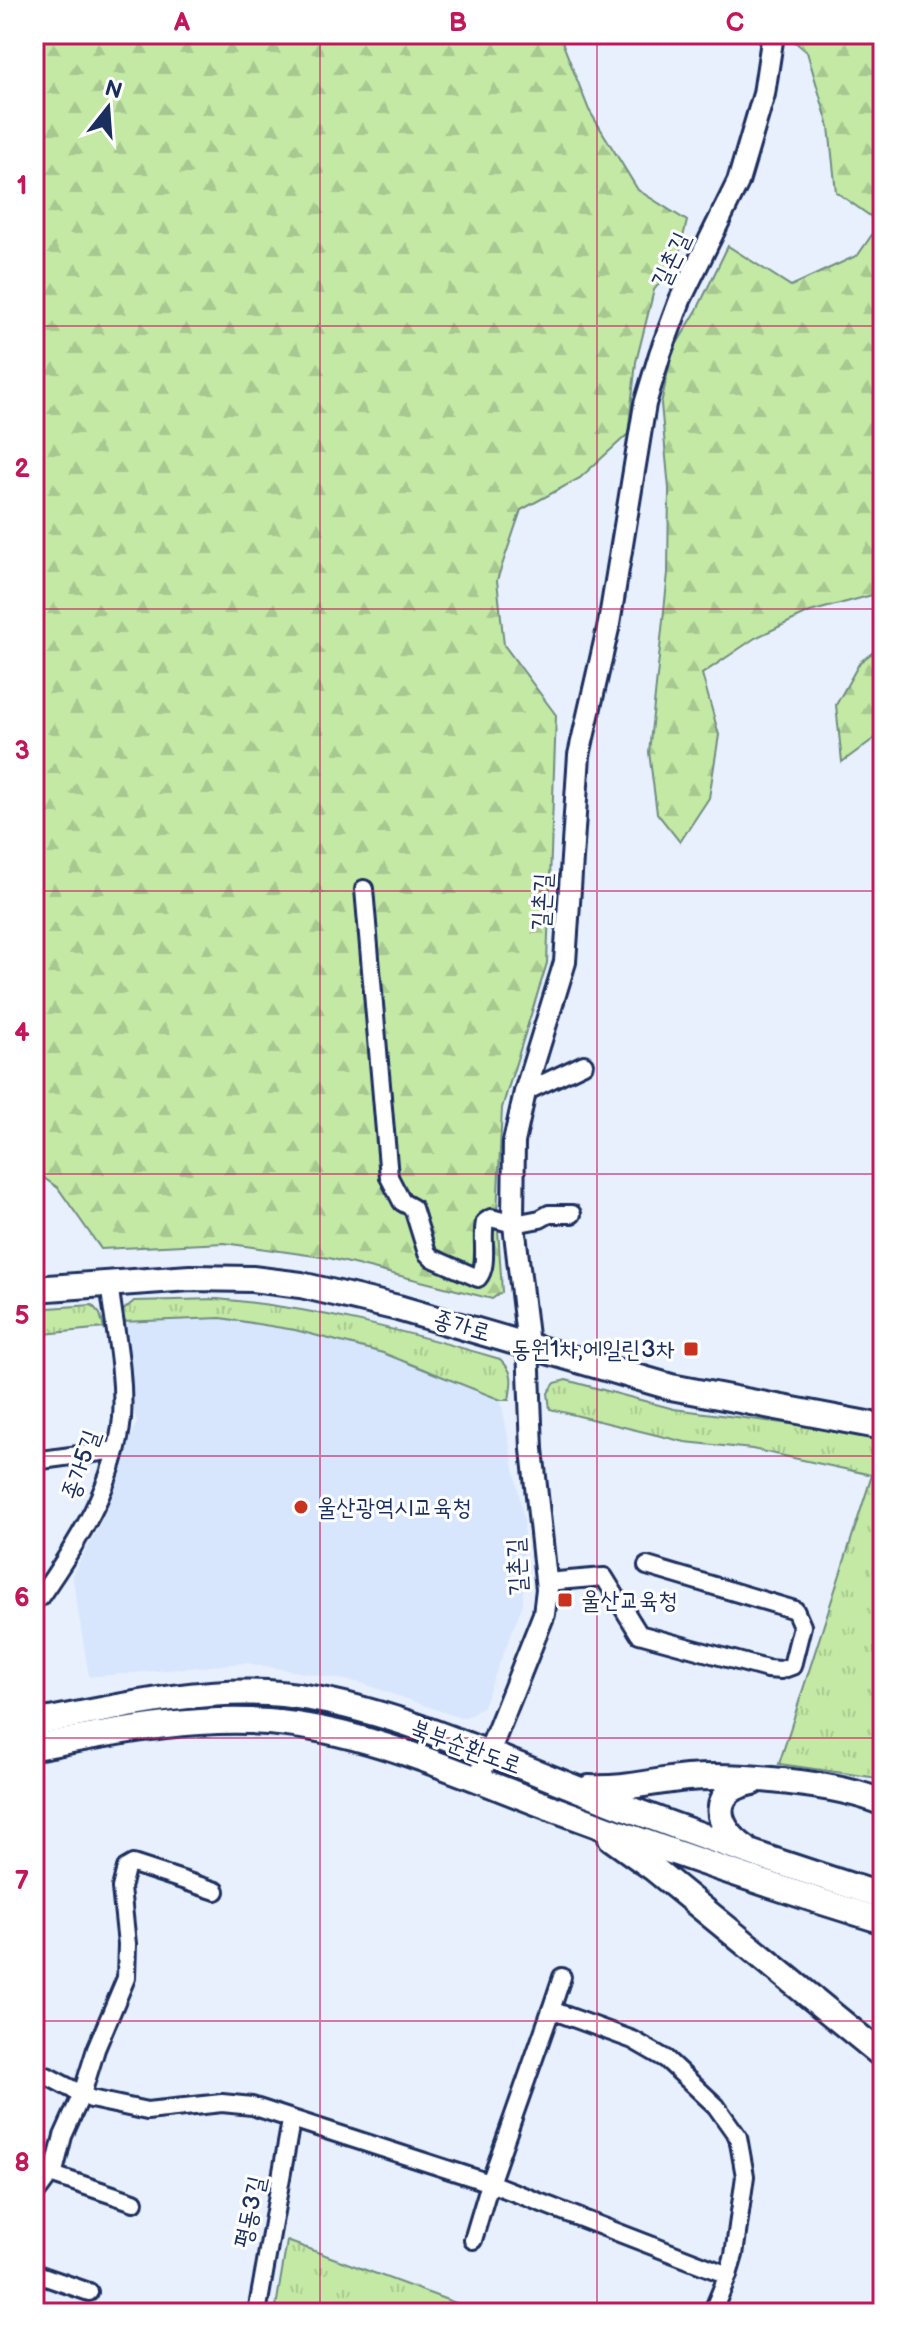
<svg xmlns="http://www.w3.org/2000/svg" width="917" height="2347" viewBox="0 0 917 2347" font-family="'Balsamiq Sans','Poor Story',sans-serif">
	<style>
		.built { fill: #d8e6fd }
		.forest { fill: url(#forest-firs); stroke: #6f8c81; stroke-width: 2 }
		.park { fill: url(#park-tufts); stroke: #6f8c81; stroke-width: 2 }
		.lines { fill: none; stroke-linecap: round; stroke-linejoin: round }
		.minor-casing { stroke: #1b2f5e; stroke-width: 22 }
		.tertiary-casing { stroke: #1b2f5e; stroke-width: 26 }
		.secondary-casing { stroke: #1b2f5e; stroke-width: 30 }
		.minor { stroke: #fff; stroke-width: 16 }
		.tertiary { stroke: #fff; stroke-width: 20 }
		.secondary { stroke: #fff; stroke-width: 24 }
		.grid { fill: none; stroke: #c2185b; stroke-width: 2; stroke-opacity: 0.55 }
		.poi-dot { fill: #c8321e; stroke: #fff; stroke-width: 3 }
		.labels { text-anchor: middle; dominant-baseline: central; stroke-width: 6; stroke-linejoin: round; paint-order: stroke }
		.street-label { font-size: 24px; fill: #1b2f5e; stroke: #fff }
		.poi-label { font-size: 24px; fill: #1b2f5e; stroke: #fff; text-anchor: start }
		.neatline { fill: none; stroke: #c2185b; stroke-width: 3 }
		.grid-label { font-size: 26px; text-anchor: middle; font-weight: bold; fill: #c2185b }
	</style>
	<defs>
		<pattern id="forest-firs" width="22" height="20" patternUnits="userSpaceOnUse" patternTransform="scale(2)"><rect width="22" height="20" fill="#c3e9a4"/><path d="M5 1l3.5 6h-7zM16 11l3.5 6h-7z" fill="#a7c890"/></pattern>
		<pattern id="park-tufts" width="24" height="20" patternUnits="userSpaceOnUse" patternTransform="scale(2)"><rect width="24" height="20" fill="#c3e9a4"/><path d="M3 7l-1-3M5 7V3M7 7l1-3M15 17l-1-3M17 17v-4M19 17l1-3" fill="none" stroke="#a7c890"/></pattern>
	</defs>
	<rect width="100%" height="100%" fill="#e8f0fe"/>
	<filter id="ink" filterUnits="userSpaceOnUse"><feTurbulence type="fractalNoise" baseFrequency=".0125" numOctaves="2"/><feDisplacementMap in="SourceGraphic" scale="16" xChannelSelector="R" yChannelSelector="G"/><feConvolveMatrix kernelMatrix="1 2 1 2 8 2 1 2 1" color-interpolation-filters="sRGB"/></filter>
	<g filter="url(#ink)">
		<polygon class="built" points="221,1318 295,1330 383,1353 501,1400 524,1519 523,1604 483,1706 472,1715 460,1718 361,1683 246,1663 89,1677 72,1575 98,1528 137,1422 118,1338 121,1322"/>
		<g class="forest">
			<polygon points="34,34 559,34 589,110 638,190 687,221 677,261 654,290 636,362 628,434 580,478 521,510 497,580 504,645 556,715 547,963 502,1108 497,1214 502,1292 492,1299 329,1258 224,1243 101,1249 58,1188 34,1171"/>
			<polygon points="786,34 883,34 883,592 810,612 755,638 702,674 719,735 709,798 680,842 657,813 649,752 668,573 669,489 661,404 672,352 697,310 728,246 791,286 858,255 880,223 836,192 829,127 807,52"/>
			<polygon points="883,645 883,732 842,762 836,705 860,662"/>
		</g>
		<g class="park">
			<path d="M217,1299c97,8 191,33 283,60 15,14 12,22 9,41h-8l-118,-47 -88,-23 -74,-12 -100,4 -1,-9 14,-12z"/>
			<polygon points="92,1305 100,1314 104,1328 34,1335 34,1309"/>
			<polygon points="566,1380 674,1409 830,1429 883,1441 883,1783 871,1777 779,1764 872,1475 752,1449 685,1442 550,1409 548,1393 555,1383"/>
			<polygon points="287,2241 483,2313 275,2313"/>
		</g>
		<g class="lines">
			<g class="minor-casing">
				<g id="minor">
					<path d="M364,889l25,288 13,25 11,6 14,45 5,5 46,20c11,-13 3,-39 7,-56l6,-4 23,6 26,-5 9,-5h23"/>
					<polyline points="525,1092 584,1064"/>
					<polyline points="34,1461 116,1450"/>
					<polyline points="546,1582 604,1577 639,1634 767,1669 781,1670 792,1666 802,1626 795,1610 647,1566"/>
					<path d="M34,1600l6,-3c36,-52 76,-114 82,-179 3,-44 -8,-92 -13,-136"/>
					<polyline points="551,2010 562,1977"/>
					<polyline points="34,2060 36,2074 47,2076 91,2099 147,2111 222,2103 252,2106 490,2183 728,2275 712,2313"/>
					<polyline points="50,2174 134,2202"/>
					<polyline points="34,2196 55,2168 63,2136 82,2094 96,2049 126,1978 127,1944 121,1888 126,1868 133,1864 216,1891"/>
					<polyline points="473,2240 490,2183 551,2010 633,2040 666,2059 716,2106 738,2137 745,2176 734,2255 728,2275"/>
					<polyline points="34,2273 89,2292"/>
					<polyline points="257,2313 291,2121"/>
				</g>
			</g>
			<g class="tertiary-casing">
				<polyline id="tertiary" points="478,1780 544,1614 547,1589 532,1449 528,1345 513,1216 514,1142 525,1092 565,962 579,755 609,624 645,404 660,354 680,300 738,182 764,94 773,34"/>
			</g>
			<g class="secondary-casing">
				<g id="secondary">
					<polyline points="34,1289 190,1278 252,1279 301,1285 398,1308 671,1387 883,1427"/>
					<path d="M34,1723c76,-14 156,-34 234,-30 102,6 217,60 312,97 99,39 201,74 303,106"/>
					<path d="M34,1747c77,-14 155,-31 234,-25 97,7 198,54 289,88 107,40 216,77 326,111"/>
					<path d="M589,1788c35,2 65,-7 98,-10 48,-4 153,5 196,25"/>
					<polyline points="611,1838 653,1868 883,2056"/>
					<path d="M745,1848c-32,-22 -36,-58 8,-66"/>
				</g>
			</g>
			<use href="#minor" class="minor"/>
			<use href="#tertiary" class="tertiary"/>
			<use href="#secondary" class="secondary"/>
		</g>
	</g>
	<path class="grid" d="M320,34v2279M597,34v2279M34,326h849M34,609h849M34,891h849M34,1174h849M34,1456h849M34,1738h849M34,2021h849"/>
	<g class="poi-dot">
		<rect x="683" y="1341" width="16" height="16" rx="4"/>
		<circle cx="301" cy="1507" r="8"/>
		<rect x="557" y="1592" width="16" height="16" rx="4"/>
	</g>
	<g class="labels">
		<g class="street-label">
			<text transform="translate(671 260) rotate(-65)">길촌길</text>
			<text transform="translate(542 902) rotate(-87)">길촌길</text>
			<text transform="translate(462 1326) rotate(16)">종가로</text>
			<text transform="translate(81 1465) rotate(-71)">종가5길</text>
			<text transform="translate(517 1567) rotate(-93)">길촌길</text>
			<text transform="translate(466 1747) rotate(20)">북부순환도로</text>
			<text transform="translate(250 2212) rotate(-78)">평동3길</text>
		</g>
		<g class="poi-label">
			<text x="675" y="1349" text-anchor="end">동원1차,에일린3차</text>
			<text x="317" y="1507">울산광역시교육청</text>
			<text x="581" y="1600">울산교육청</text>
		</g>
	</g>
	<rect width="917" height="2347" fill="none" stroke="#fff" stroke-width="88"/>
	<g transform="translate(108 108) rotate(17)" stroke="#ffffff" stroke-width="6" paint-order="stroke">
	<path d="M0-6L14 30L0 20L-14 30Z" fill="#1b2f5e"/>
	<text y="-12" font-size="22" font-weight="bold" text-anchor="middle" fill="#1b2f5e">N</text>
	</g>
	<rect x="44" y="44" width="829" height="2259" class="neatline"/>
	<g class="grid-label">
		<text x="182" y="31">A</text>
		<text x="458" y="31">B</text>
		<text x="735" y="31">C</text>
		<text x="22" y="194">1</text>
		<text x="22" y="477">2</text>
		<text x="22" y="759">3</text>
		<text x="22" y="1041">4</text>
		<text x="22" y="1324">5</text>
		<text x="22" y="1606">6</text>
		<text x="22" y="1889">7</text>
		<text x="22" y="2171">8</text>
	</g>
</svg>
